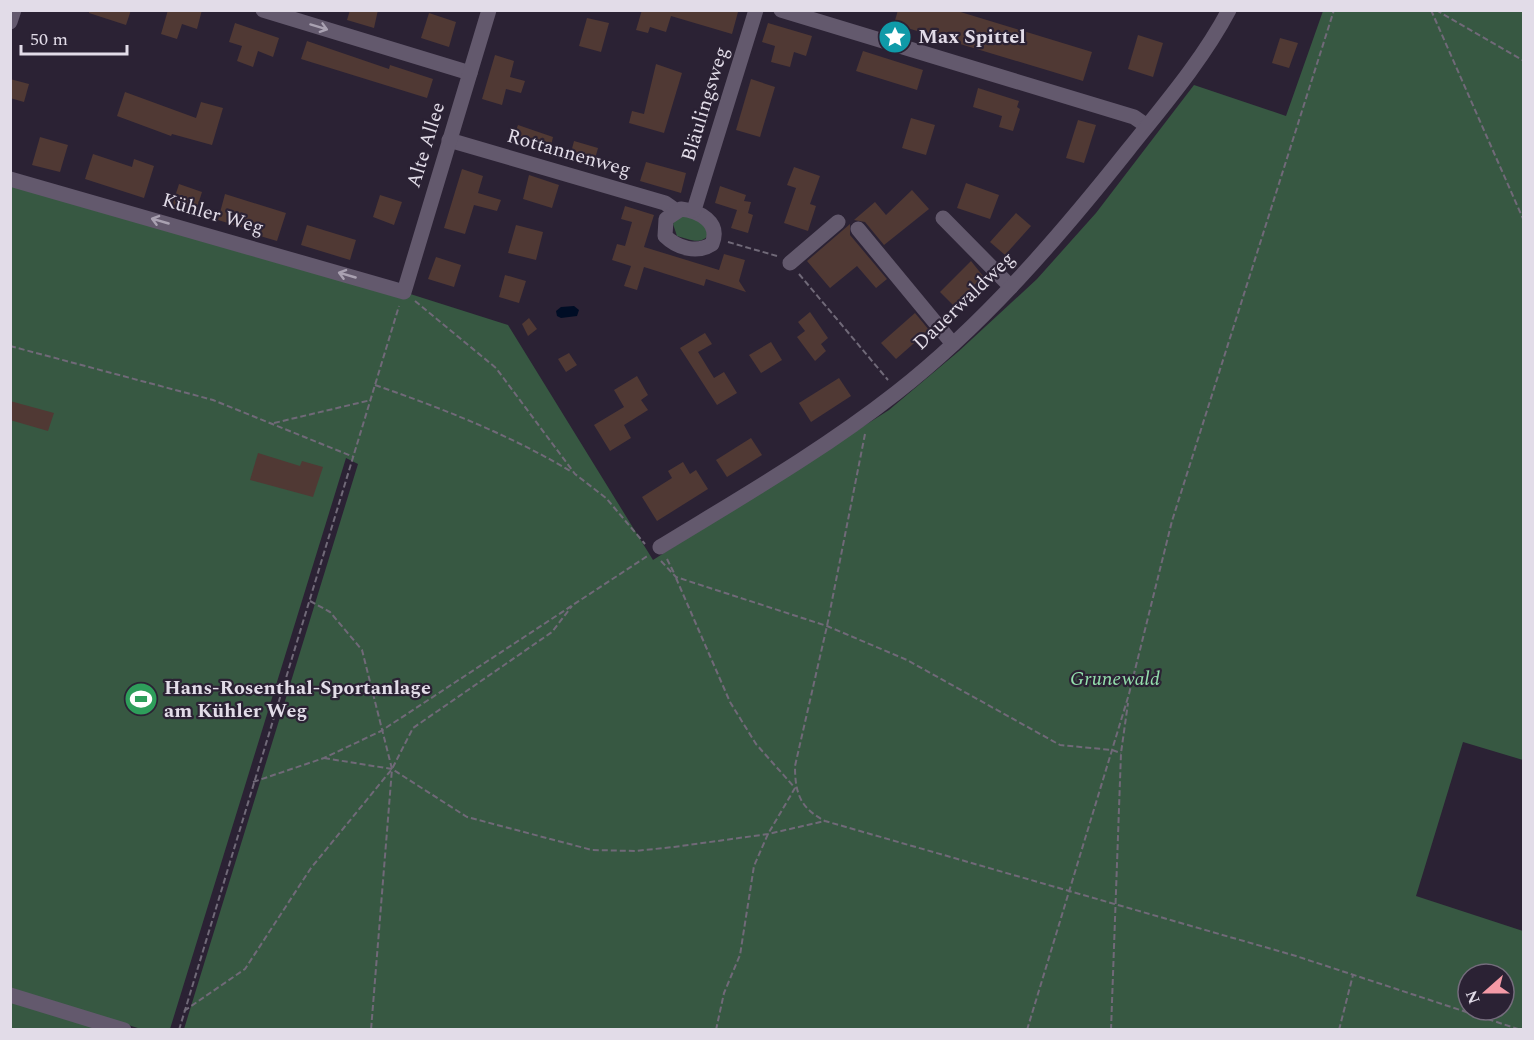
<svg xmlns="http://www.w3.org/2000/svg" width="1534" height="1040" viewBox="0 0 1534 1040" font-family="Spectral,serif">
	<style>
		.green { fill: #375842; fill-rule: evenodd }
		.water { fill: #000d25 }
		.building { fill: #503934 }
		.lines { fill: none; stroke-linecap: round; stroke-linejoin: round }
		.path { stroke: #706978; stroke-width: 2; stroke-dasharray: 6 3; stroke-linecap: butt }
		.minor { stroke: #63596d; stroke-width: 15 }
		.oneway { stroke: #a9a1b1 }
		.labels { text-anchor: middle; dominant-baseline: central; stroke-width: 4.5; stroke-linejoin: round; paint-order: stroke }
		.poi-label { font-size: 20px; font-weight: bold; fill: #e2dce8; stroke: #2b2234; text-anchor: start }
		.street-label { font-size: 20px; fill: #e2dce8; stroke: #2b2234 }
		.park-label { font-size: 20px; font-style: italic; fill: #94e0ad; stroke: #2b2234 }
	</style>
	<rect width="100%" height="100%" fill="#2b2234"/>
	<g class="green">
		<path d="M1323,11h200v749l-60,-18 -47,154 107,35v98h-1339l174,-565 -12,-6 -176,571h-29l-130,-40 -1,-810 394,113 104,33 145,235 236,-150 70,-59 78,-72 59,-66 98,-128 92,31zM1468,974h36v36h-36z"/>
		<path d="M683,215l20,6 6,13c-8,12 -20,5 -32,2l-4,-12 3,-6z"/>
		<polygon points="11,1002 104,1029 11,1029"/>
	</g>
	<polygon class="water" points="574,306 579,310 577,316 561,318 557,316 556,311 561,307"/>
	<g class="building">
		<polygon points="89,10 131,10 126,25 89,13"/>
		<polygon points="168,10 202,10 197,29 182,24 177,39 161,34"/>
		<polygon points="350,10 378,10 374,28 347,20"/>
		<polygon points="642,10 732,10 738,12 732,34 671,16 666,32 650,27 648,33 636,30"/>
		<polygon points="898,10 954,10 1092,52 1083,81 894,24"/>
		<polygon points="429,13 456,22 449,47 421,38"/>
		<polygon points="587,18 609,23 601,52 579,46"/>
		<polygon points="235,23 279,38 273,57 258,51 253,67 237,61 242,46 229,42"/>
		<polygon points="768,23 812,36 806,56 794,52 790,67 771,62 775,46 762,42"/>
		<polygon points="1138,35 1163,43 1153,77 1128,69"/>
		<polygon points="1280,38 1298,43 1289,68 1272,63"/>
		<polygon points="307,41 389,69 390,65 433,79 427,98 301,59"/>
		<polygon points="863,51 923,70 917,90 856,71"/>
		<polygon points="495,55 514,61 510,77 525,81 521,93 506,89 502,105 482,99"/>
		<polygon points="656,64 682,73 664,133 629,123 632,111 644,114"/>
		<polygon points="10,79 29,84 24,102 10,98"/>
		<polygon points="751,79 775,87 760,137 736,130"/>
		<polygon points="978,88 1019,101 1017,107 1020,109 1013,131 999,127 1002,116 973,107"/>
		<polygon points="125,92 196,118 201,102 223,108 212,145 172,134 171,136 117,116"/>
		<polygon points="911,118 935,125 926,155 902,148"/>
		<polygon points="1078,120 1096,125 1084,163 1066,158"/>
		<polygon points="518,125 553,137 551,146 514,136"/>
		<polygon points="40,137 68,145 60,172 32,165"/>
		<polygon points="574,141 598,148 593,166 569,160"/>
		<polygon points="93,154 132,167 134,159 154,166 144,198 85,179"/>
		<polygon points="646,162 686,173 681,193 640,181"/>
		<polygon points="794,167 820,176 810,204 816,206 808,231 784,223 796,188 787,185"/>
		<polygon points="462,169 483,176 478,193 501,200 497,211 474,205 465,234 444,228"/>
		<polygon points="529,175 559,185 552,208 523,199"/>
		<polygon points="966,183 999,195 990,219 957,208"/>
		<polygon points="179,184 202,192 195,214 172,206"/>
		<polygon points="720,186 746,195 744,201 751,202 748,213 753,215 748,233 731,228 737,210 715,203"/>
		<polygon points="912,190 929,209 884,245 865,222 854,220 875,202 886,215"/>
		<polygon points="225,194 286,213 277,241 253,234 254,231 218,220"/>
		<polygon points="380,195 402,202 394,225 373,217"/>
		<polygon points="625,206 654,215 644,247 719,270 724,254 745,260 739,281 746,292 706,279 704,286 644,267 637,290 624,286 631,266 612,260 617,244 625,246 632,222 621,219"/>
		<polygon points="1016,213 1031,226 1005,255 990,242"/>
		<polygon points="850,224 850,235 887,279 876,288 857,266 830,288 807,261"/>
		<polygon points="307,225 356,240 350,260 301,245"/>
		<polygon points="516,225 543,232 536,260 508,253"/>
		<polygon points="436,257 461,265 454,287 428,279"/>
		<polygon points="971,261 983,276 954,306 940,292"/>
		<polygon points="505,275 526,281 519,303 499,297"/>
		<polygon points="810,312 828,338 821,344 826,351 815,361 797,337 805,331 798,322"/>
		<polygon points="915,313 929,330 896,359 881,343"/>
		<polygon points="529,318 537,329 528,336 522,324"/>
		<polygon points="705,333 712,344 698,352 714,378 724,372 737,393 717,405 680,348"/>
		<polygon points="771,342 782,360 761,373 749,355"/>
		<polygon points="569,353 577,365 566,372 558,359"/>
		<polygon points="637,376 648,395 641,400 648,410 624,425 631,438 610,451 594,425 624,407 614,390"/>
		<polygon points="839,378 851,396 811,422 799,403"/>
		<polygon points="10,401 54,413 48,431 10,420"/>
		<polygon points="751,438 762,455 727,477 716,460"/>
		<polygon points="258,453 300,466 302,461 323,467 313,497 250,480"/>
		<polygon points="683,462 690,474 696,470 708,489 657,521 642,497 672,478 668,471"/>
	</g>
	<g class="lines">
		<g class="path">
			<polyline points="1431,10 1524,221"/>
			<polyline points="1436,10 1524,61"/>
			<polyline points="728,242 777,256"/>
			<polyline points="799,274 888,380"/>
			<polyline points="415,301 496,368 575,474 606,498 645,544"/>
			<polyline points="10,346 213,400 354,457"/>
			<path d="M375,385c69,24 135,50 197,87"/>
			<polyline points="274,423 371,400"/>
			<path d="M865,434l-38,192 -32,140c0,27 5,42 30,55l471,135 225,74"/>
			<polyline points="667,559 674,573"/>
			<polyline points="661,561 676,577 827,626 907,660 1060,745 1112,750 1121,753"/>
			<polyline points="676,578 730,702 756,744 795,788 768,834 754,866 740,955 724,993 716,1030"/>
			<polyline points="310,601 330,612 362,650 392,769 371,1030"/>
			<polyline points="324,758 392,769 467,817 592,850 635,851 674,847 768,834 825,821"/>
			<polyline points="253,782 324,758 381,731 649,555"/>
			<polyline points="184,1011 245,969 311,868 392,769 413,728 552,632 572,606"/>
			<polyline points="179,1030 399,306"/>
			<polyline points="1027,1030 1129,694 1172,521 1334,10"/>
			<polyline points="1111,1030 1121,753 1128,703"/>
			<polyline points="1339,1030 1353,975"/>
		</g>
		<g class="minor">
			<polyline points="263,10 470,73"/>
			<polyline points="781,10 1134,117 1147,126"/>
			<polyline points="10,22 14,10"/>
			<polyline points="449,140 665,203 675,210"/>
			<polyline points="10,179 404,292 489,10"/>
			<path d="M681,209c18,2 40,13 31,35 -15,10 -35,4 -47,-8l1,-17z"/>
			<polyline points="694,210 756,10"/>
			<polyline points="943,218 1011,287"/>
			<polyline points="858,229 953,344"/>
			<polyline points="790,263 838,222"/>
			<path d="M660,547c80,-49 162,-96 236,-154 88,-69 162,-155 232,-243 35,-44 74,-89 101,-140"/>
			<polyline points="10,995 124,1030"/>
		</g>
	</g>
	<defs><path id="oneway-shaft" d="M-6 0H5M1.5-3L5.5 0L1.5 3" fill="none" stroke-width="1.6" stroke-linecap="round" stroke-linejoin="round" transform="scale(1.5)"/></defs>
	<g class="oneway">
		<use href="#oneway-shaft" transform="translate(319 27) rotate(17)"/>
		<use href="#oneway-shaft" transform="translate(160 221) rotate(-164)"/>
		<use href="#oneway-shaft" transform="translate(347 275) rotate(-164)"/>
	</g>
	<defs>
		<g id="sight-disc" transform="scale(1.725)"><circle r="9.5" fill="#0f9aa8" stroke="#2b2234"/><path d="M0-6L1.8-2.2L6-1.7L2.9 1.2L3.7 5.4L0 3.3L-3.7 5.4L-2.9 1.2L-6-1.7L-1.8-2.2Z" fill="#fff"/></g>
		<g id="stadium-disc" transform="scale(1.725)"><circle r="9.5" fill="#2e9e5b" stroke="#2b2234"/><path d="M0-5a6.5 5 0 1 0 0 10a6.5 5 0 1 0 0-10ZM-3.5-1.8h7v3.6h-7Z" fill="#fff"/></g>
	</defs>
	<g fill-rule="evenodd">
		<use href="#sight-disc" x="895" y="37"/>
		<use href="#stadium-disc" x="141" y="699"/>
	</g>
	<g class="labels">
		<g class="poi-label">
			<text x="918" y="37">Max Spittel</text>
			<text x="164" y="688">Hans-Rosenthal-Sportanlage<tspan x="164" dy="23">am Kühler Weg</tspan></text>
		</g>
		<g class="street-label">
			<text transform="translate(705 104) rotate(-73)">Bläulingsweg</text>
			<text transform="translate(426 145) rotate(-73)">Alte Allee</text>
			<text transform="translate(569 153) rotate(16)">Rottannenweg</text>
			<text transform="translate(213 214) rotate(16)">Kühler Weg</text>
			<text transform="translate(964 301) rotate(-44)">Dauerwaldweg</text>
		</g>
		<g class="park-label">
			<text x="1115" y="679">Grunewald</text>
		</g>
	</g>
	<rect width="1534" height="1040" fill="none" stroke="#e2dce8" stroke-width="24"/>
	<g transform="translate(1486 992) rotate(249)"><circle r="28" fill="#2b2234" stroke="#746c7c" stroke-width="1.5"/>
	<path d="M0-4.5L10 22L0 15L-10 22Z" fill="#f49aa6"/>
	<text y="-9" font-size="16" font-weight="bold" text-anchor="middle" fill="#e2dce8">N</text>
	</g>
	<path d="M21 45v9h106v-9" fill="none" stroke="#e2dce8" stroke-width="3"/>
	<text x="30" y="45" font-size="18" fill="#e2dce8" stroke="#2b2234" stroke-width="4.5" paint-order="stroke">50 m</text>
</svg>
